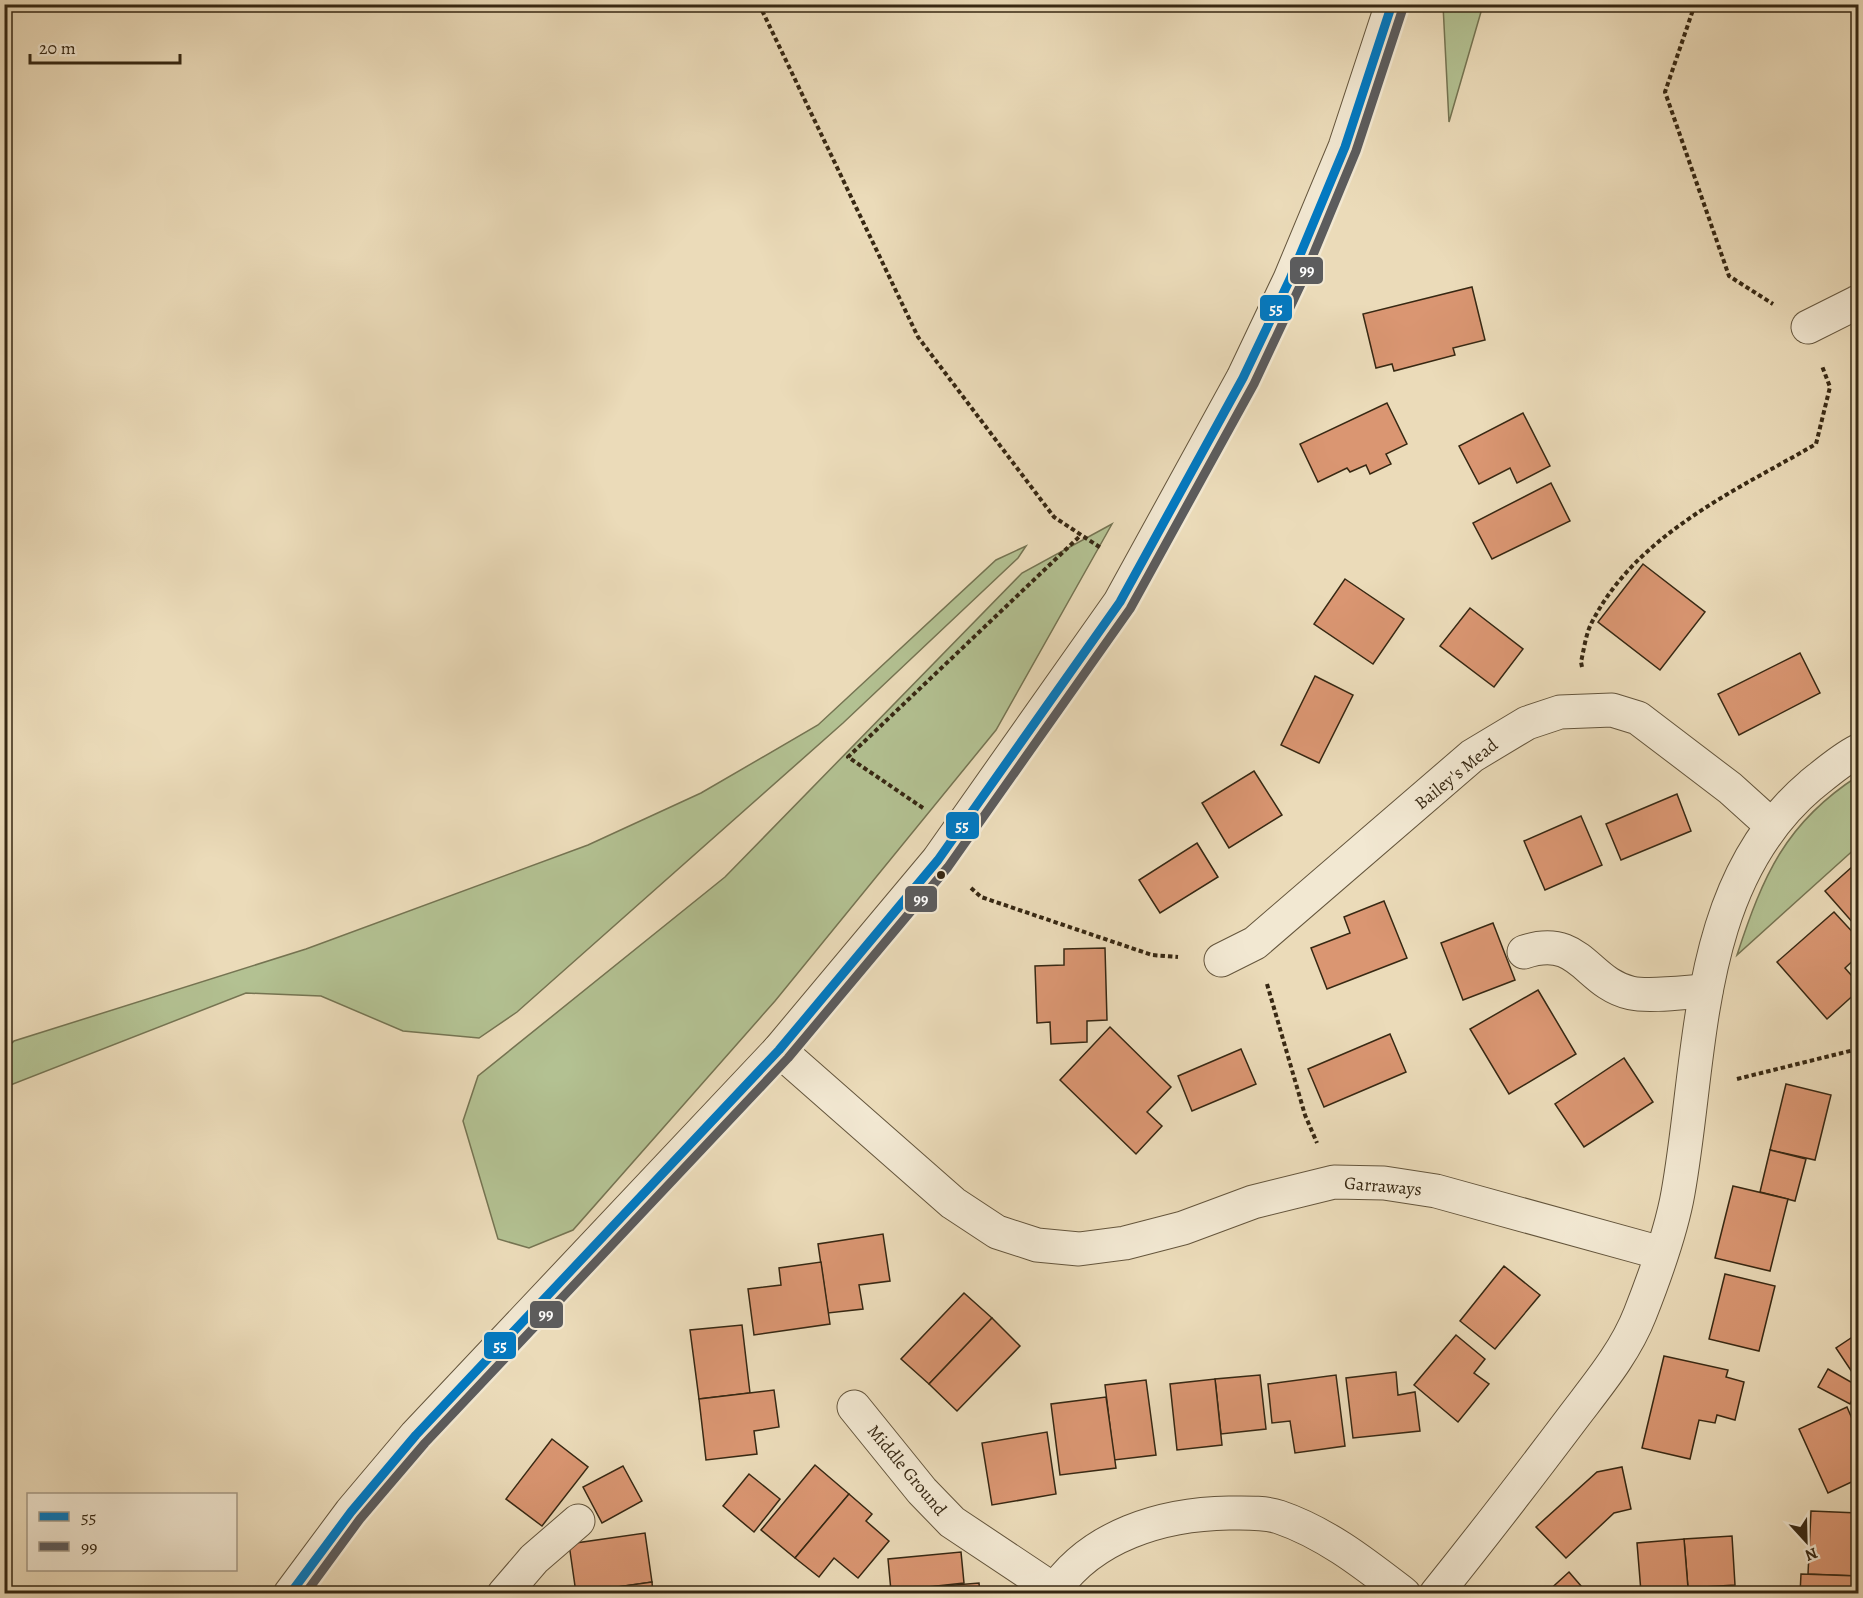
<svg xmlns="http://www.w3.org/2000/svg" width="1863" height="1598" viewBox="0 0 1863 1598" font-family="Alegreya,serif">
	<style>
		.green { fill: #b3c192; stroke: #757452; stroke-width: 1.5 }
		.building { fill: #da9672; stroke: #372813; stroke-width: 1.5 }
		.lines { fill: none; stroke-linecap: round; stroke-linejoin: round }
		.minor-casing { stroke: #64553c; stroke-width: 35 }
		.path { stroke: #372813; stroke-width: 4; stroke-dasharray: 4.5 3; stroke-linecap: butt }
		.minor { stroke: #f2e8d2; stroke-width: 33 }
		.bus-1-casing { stroke: #f2e8d2; stroke-width: 14 }
		.bus-2-casing { stroke: #f2e8d2; stroke-width: 14 }
		.bus-1 { stroke: #0279c1; stroke-width: 9 }
		.bus-2 { stroke: #5c5c5d; stroke-width: 9 }
		.bus-dot { fill: #372813; stroke: #f2e8d2; stroke-width: 2 }
		.labels { text-anchor: middle; dominant-baseline: central; stroke-width: 4.5; stroke-linejoin: round; paint-order: stroke }
		.street-label { font-size: 18px; fill: #372813; stroke: #f2e8d2 }
		.line-badge { stroke: #f2e8d2; stroke-width: 2 }
		.badge-label { font-size: 16px; text-anchor: middle; font-weight: bold; fill: #fff }
	</style>
	<rect width="100%" height="100%" fill="#ebdbb9"/>
	<filter id="stains"><feTurbulence type="fractalNoise" baseFrequency=".00333" numOctaves="4"/><feColorMatrix values="0 0 0 0 .2 0 0 0 0 .09 0 0 0 0 .02 0 0 0 .5 -.17"/></filter>
	<radialGradient id="worn" r=".72"><stop offset=".6" stop-color="#630" stop-opacity="0"/><stop offset="1" stop-color="#630" stop-opacity=".3"/></radialGradient>
	<g class="green">
		<polygon points="1443,5 1483,5 1449,122"/>
		<polygon points="1112,524 996,730 775,1001 573,1230 529,1248 498,1239 463,1121 478,1076 725,877 1022,573"/>
		<polygon points="1026,546 1018,558 843,723 517,1012 479,1038 403,1031 321,996 246,993 8,1086 5,1085 5,1050 14,1041 306,949 588,845 701,793 818,725 996,560"/>
		<path d="M1858,776v70l-121,109c26,-79 48,-132 121,-179z"/>
	</g>
	<g class="building">
		<polygon points="1824,4 1858,4 1857,10"/>
		<polygon points="1472,287 1485,340 1453,348 1455,355 1394,371 1392,364 1376,368 1363,314"/>
		<polygon points="1387,403 1407,444 1386,454 1391,464 1370,474 1366,465 1350,472 1347,468 1318,482 1300,444"/>
		<polygon points="1523,413 1550,466 1517,483 1510,468 1479,484 1459,446"/>
		<polygon points="1551,483 1570,521 1492,559 1473,523"/>
		<polygon points="1643,564 1705,612 1660,670 1598,622"/>
		<polygon points="1345,579 1404,619 1373,664 1314,624"/>
		<polygon points="1470,608 1523,649 1494,687 1440,646"/>
		<polygon points="1800,653 1820,693 1739,735 1718,694"/>
		<polygon points="1315,676 1353,695 1319,763 1281,745"/>
		<polygon points="1254,771 1282,815 1229,848 1202,803"/>
		<polygon points="1677,794 1691,831 1621,860 1606,824"/>
		<polygon points="1581,816 1602,865 1545,890 1524,841"/>
		<polygon points="1197,843 1218,877 1160,913 1139,880"/>
		<polygon points="1853,866 1858,872 1858,920 1854,924 1825,891"/>
		<polygon points="1384,901 1407,958 1327,989 1311,948 1350,933 1344,917"/>
		<polygon points="1834,912 1858,938 1858,956 1845,968 1858,983 1858,991 1827,1019 1777,962"/>
		<polygon points="1493,923 1515,980 1463,1000 1441,943"/>
		<polygon points="1105,948 1107,1020 1087,1021 1087,1042 1051,1044 1050,1022 1037,1023 1035,966 1064,965 1064,949"/>
		<polygon points="1538,990 1576,1054 1509,1094 1470,1029"/>
		<polygon points="1110,1027 1171,1087 1147,1112 1162,1126 1136,1154 1060,1080"/>
		<polygon points="1390,1034 1406,1072 1324,1107 1308,1069"/>
		<polygon points="1241,1049 1256,1084 1192,1111 1178,1076"/>
		<polygon points="1624,1058 1653,1102 1584,1147 1555,1104"/>
		<polygon points="1786,1084 1831,1095 1815,1160 1770,1150"/>
		<polygon points="1770,1150 1806,1159 1795,1201 1760,1192"/>
		<polygon points="1733,1186 1788,1199 1770,1271 1715,1258"/>
		<polygon points="883,1234 890,1281 859,1285 863,1309 828,1313 818,1244"/>
		<polygon points="821,1262 830,1324 754,1335 748,1289 781,1285 779,1268"/>
		<polygon points="1504,1266 1540,1295 1495,1349 1460,1321"/>
		<polygon points="1725,1274 1775,1286 1759,1351 1709,1339"/>
		<polygon points="964,1293 992,1318 929,1384 901,1359"/>
		<polygon points="992,1318 1020,1346 957,1411 929,1384"/>
		<polygon points="742,1325 750,1393 699,1399 690,1330"/>
		<polygon points="1456,1335 1485,1359 1474,1373 1489,1384 1458,1422 1414,1385"/>
		<polygon points="1854,1336 1858,1344 1858,1381 1836,1348"/>
		<polygon points="1664,1356 1728,1370 1726,1377 1744,1382 1735,1420 1717,1415 1715,1423 1699,1420 1690,1459 1642,1448"/>
		<polygon points="1828,1369 1858,1386 1850,1404 1818,1387"/>
		<polygon points="1396,1372 1398,1395 1415,1392 1420,1431 1353,1438 1346,1378"/>
		<polygon points="1260,1375 1266,1429 1221,1434 1215,1379"/>
		<polygon points="1336,1375 1345,1446 1295,1453 1290,1421 1272,1423 1268,1384"/>
		<polygon points="1215,1379 1222,1445 1177,1450 1170,1384"/>
		<polygon points="1146,1380 1156,1455 1114,1460 1105,1385"/>
		<polygon points="774,1390 779,1427 754,1431 757,1454 706,1460 699,1399"/>
		<polygon points="1106,1397 1116,1468 1060,1475 1051,1404"/>
		<polygon points="1847,1407 1853,1421 1858,1418 1858,1479 1828,1493 1799,1429"/>
		<polygon points="1047,1432 1056,1494 992,1505 982,1443"/>
		<polygon points="552,1439 588,1467 542,1526 506,1499"/>
		<polygon points="815,1465 849,1494 795,1558 761,1530"/>
		<polygon points="623,1466 642,1501 602,1523 583,1487"/>
		<polygon points="1622,1467 1631,1509 1614,1513 1566,1558 1536,1527 1597,1472"/>
		<polygon points="749,1474 780,1499 754,1532 723,1506"/>
		<polygon points="849,1494 872,1514 866,1521 889,1541 858,1578 834,1558 819,1577 795,1558"/>
		<polygon points="1811,1511 1858,1513 1858,1576 1808,1574"/>
		<polygon points="645,1533 652,1582 576,1593 569,1544"/>
		<polygon points="1732,1536 1735,1585 1688,1588 1684,1539"/>
		<polygon points="1684,1539 1688,1588 1641,1592 1637,1543"/>
		<polygon points="961,1552 964,1583 891,1591 888,1559"/>
		<polygon points="1569,1572 1588,1594 1545,1594"/>
		<polygon points="1801,1574 1858,1576 1858,1594 1800,1594"/>
		<polygon points="652,1582 653,1594 582,1594 582,1592"/>
		<polygon points="979,1583 980,1594 906,1594 906,1589"/>
	</g>
	<g class="lines">
		<g class="minor-casing">
			<g id="minor">
				<polyline points="1808,327 1858,302"/>
				<path d="M1524,952c57,-19 62,31 107,41 18,4 56,-1 75,-2"/>
				<polyline points="1221,960 1255,943 1472,756 1527,723 1560,712 1612,710 1638,718 1730,788 1771,825"/>
				<polyline points="779,1050 953,1203 997,1232 1037,1245 1079,1249 1125,1243 1183,1228 1253,1202 1334,1182 1384,1183 1436,1191 1661,1253"/>
				<polyline points="854,1407 922,1491 952,1522 1054,1590"/>
				<polyline points="290,1594 351,1512 416,1435 779,1050 938,860 1120,602 1243,378 1290,279 1345,147 1392,4"/>
				<polyline points="504,1594 534,1559 578,1521"/>
				<path d="M1052,1594c38,-59 111,-80 177,-81 15,0 35,-1 50,4 47,16 86,47 125,77"/>
				<path d="M1436,1594c45,-56 89,-113 132,-170 26,-35 56,-69 72,-110 15,-38 31,-81 38,-121 25,-140 15,-308 133,-408 15,-12 31,-26 47,-34"/>
			</g>
		</g>
		<g class="path">
			<polyline points="759,4 918,337 1054,517 1101,548"/>
			<polyline points="1695,4 1665,92 1729,276 1773,304"/>
			<path d="M1582,667l-1,-5c3,-13 5,-29 11,-40 45,-88 143,-131 224,-178l14,-57 -8,-21"/>
			<polyline points="923,808 848,757 1081,535"/>
			<polyline points="971,888 981,897 1152,955 1178,957"/>
			<polyline points="1267,984 1305,1115 1317,1143"/>
			<polyline points="1737,1079 1858,1049"/>
		</g>
		<use href="#minor" class="minor"/>
		<g class="bus-1-casing">
			<polyline id="bus-1" points="290,1594 351,1512 416,1435 779,1050 938,860 1120,602 1243,378 1290,279 1345,147 1392,4"/>
		</g>
		<g class="bus-2-casing">
			<polyline id="bus-2" points="305,1594 360,1519 425,1443 788,1058 948,867 1130,609 1254,384 1301,284 1356,151 1403,8"/>
		</g>
		<use href="#bus-1" class="bus-1"/>
		<use href="#bus-2" class="bus-2"/>
	</g>
	<circle class="bus-dot" cx="941" cy="875" r="5"/>
	<g class="labels">
		<g class="street-label">
			<text transform="translate(1456 774) rotate(-39)">Bailey's Mead</text>
			<text transform="translate(1383 1186) rotate(5)">Garraways</text>
			<text transform="translate(907 1470) rotate(50)">Middle Ground</text>
		</g>
	</g>
	<g class="line-badge">
		<rect x="1289" y="256" width="35" height="29" rx="6" fill="#5c5c5d"/>
		<rect x="1259" y="294" width="34" height="28" rx="6" fill="#0279c1"/>
		<rect x="945" y="811" width="35" height="29" rx="6" fill="#0279c1"/>
		<rect x="904" y="885" width="34" height="28" rx="6" fill="#5c5c5d"/>
		<rect x="529" y="1300" width="35" height="29" rx="6" fill="#5c5c5d"/>
		<rect x="483" y="1331" width="34" height="29" rx="6" fill="#0279c1"/>
	</g>
	<g class="badge-label">
		<text x="1307" y="276">99</text>
		<text x="1276" y="314">55</text>
		<text x="962" y="831">55</text>
		<text x="921" y="905">99</text>
		<text x="546" y="1320">99</text>
		<text x="500" y="1351">55</text>
	</g>
	<rect width="1863" height="1598" fill="none" stroke="#ebdbb9" stroke-width="24"/>
	<rect x="6" y="6" width="1851" height="1586" fill="none" stroke="#372813" stroke-width="3"/>
	<rect x="12" y="12" width="1839" height="1574" fill="none" stroke="#372813" stroke-width="1.5"/>
	<rect x="27" y="1493" width="210" height="78" fill="#f2e8d2" stroke="#a79b86" stroke-width="1.5"/>
	<rect x="39" y="1512" width="30" height="9" fill="#0279c1" stroke="#a79b86" stroke-width="1.5"/>
	<text x="81" y="1523" font-size="18" fill="#372813">55</text>
	<rect x="39" y="1542" width="30" height="9" fill="#5c5c5d" stroke="#a79b86" stroke-width="1.5"/>
	<text x="81" y="1553" font-size="18" fill="#372813">99</text>
	<g transform="translate(1806 1541) rotate(158)" stroke="#f2e8d2" stroke-width="4.5" paint-order="stroke">
	<path d="M0-4.5L10 22L0 15L-10 22Z" fill="#372813"/>
	<text y="-9" font-size="16" font-weight="bold" text-anchor="middle" fill="#372813">N</text>
	</g>
	<path d="M30 54v9h150v-9" fill="none" stroke="#372813" stroke-width="3"/>
	<text x="39" y="54" font-size="18" fill="#372813" stroke="#f2e8d2" stroke-width="4.5" paint-order="stroke">20 m</text>
	<rect width="100%" height="100%" filter="url(#stains)"/>
	<rect width="100%" height="100%" fill="url(#worn)"/>
</svg>
